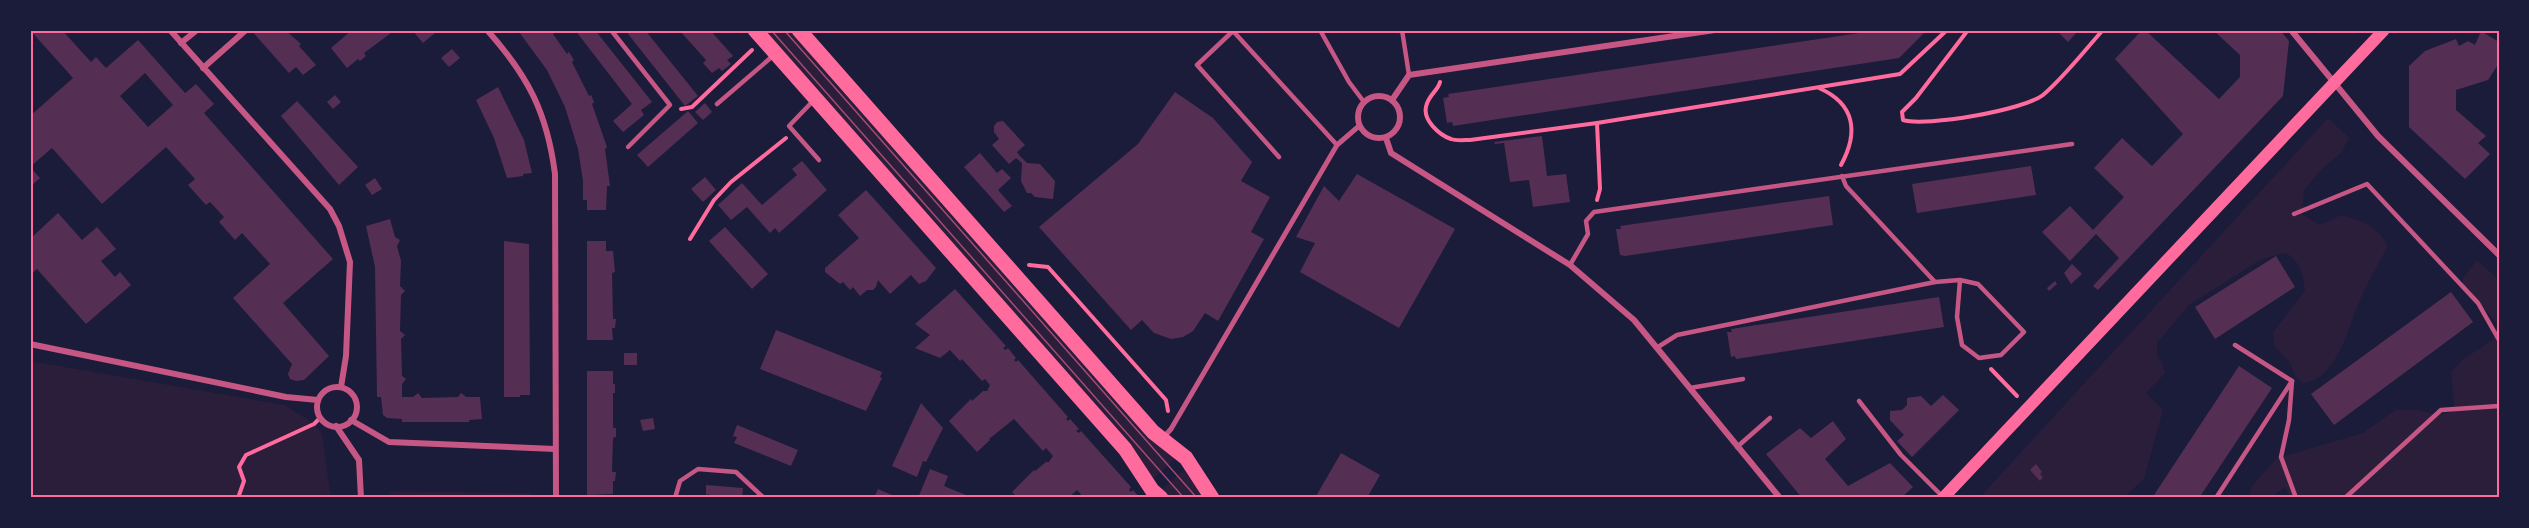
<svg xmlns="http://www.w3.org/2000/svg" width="2529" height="528" viewBox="0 0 2529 528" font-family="Cabin,sans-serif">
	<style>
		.green { fill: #2a1e3b }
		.building { fill: #542f53; fill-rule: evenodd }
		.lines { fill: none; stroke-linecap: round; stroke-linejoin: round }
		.path { stroke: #ff6b9d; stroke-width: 4 }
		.service { stroke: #c65784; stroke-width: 4.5 }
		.pedestrian { stroke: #c65784; stroke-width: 5 }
		.minor { stroke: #c65784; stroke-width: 6 }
		.secondary { stroke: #ff6b9d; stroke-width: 12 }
		.primary { stroke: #ff6b9d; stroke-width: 15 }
		.tram { stroke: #a44b75; stroke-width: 1.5 }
		.neatline { fill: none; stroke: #ff6b9d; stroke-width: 2 }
	</style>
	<rect width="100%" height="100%" fill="#1b1b3a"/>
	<g class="green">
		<polygon points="762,30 791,30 1149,436 1175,459 1152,480"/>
		<path d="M2328,118l21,20 -8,15 -20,17 -17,20 -2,24 18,11 21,-10c24,7 34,9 47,31 -9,18 -20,35 -28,54 -12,26 -22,81 -58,83l-7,-7 -5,-13 -16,-17 -1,-14 32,-41c-2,-17 -4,-28 -19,-38l-24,6 -73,46 -32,38v13l6,9 2,8 -19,20 17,17 -19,69 -21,19h-144z"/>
		<polygon points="2477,260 2499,280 2499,498 2290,498 2285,487 2270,498 2251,498 2249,496 2252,486 2276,459 2281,457 2363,433 2395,410 2419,410 2437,415 2451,412 2454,403 2451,372 2462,360 2494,339 2497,324 2484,308 2463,291 2463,278"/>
		<polygon points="30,361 285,405 314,424 322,434 331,498 30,498"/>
		<polygon points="1184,470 1204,498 1171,498 1161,490"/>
		<polygon points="390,491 530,493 530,498 391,498"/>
	</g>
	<g class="building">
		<path d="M30,30h32l29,32 5,-5 10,11 32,-28 47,53 11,-9 18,20 -10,9 129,146 -50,44 46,53 -25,24 -8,1 -6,-2 -2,-5 4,-10 -59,-66 37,-34 -28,-31 -7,7 -16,-18 5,-5 -14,-15 -4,3 -18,-20 7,-6 -29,-32 -64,57 -50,-56 -22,19 10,11 -10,9v-71l43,-38zM145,73l28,32 -25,22 -28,-31z"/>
		<polygon points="251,30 279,30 281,33 285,30 301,44 299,46 316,65 303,75 296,67 289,73"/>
		<polygon points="352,30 395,30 364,53 366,56 360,61 358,59 347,68 331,48"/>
		<polygon points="412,30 432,30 435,33 423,43"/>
		<polygon points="521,30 553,30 555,32 553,34 567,54 569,52 574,60 572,62 589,96 591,95 594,102 592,104 607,147 605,149 610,186 607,186 606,210 587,210 587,200 583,200 583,181 578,149 565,107 547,70 519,32"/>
		<polygon points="575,30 595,30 652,102 641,110 644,115 623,132 613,121 632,104"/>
		<polygon points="625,30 645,30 698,96 685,106"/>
		<polygon points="679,30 710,30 733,56 727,60 731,64 722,71 719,68 712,73 703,63 706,60"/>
		<polygon points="1880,30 1927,30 1899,58 1453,126 1452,122 1447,123 1443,98 1449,97 1448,94"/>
		<polygon points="2056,30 2079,30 2068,42"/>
		<polygon points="2142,30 2145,30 2219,99 2240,77 2240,55 2213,30 2280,30 2289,41 2283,96 2098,290 2093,286 2119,258 2096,234 2070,261 2042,232 2070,206 2093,230 2124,197 2094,168 2122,138 2152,166 2183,134 2115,59"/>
		<polygon points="2481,31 2499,42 2499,63 2488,80 2456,90 2456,110 2486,136 2478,143 2490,154 2465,179 2409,127 2409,66 2425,51 2456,39 2459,46 2468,41 2475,45"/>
		<polygon points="452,49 460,58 449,67 441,58"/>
		<polygon points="498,87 524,140 532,173 523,174 523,176 507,178 494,138 476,100"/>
		<polygon points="1175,92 1213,118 1252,162 1241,181 1270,197 1251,232 1264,239 1218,321 1205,313 1193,331 1183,337 1171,339 1154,333 1142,320 1131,330 1039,227 1138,144"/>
		<polygon points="335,95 341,102 333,109 327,102"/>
		<polygon points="297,101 358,167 339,185 281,116"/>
		<polygon points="705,103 712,112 703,120 695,112"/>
		<polygon points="688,111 698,123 648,167 637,155"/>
		<polygon points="1003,121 1025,145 1017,152 1019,155 1027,163 1040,164 1055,181 1053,199 1035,197 1031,193 1027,193 1021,181 1022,163 1016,158 1009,164 992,145 999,139 994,132 994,126 997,122"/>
		<polygon points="1542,136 1547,176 1566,174 1570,202 1533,207 1529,180 1510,182 1504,143 1495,144 1494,142"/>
		<polygon points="980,153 997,173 1002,169 1011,178 998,190 1012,206 1004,212 964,167"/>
		<polygon points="802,161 827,190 779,233 775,228 770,233 747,207 731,220 718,205 742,183 762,205 797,175 792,169"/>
		<polygon points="2031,166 2036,195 1917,213 1912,184"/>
		<polygon points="1357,174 1455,229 1399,328 1300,272 1315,243 1296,237 1324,186 1339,201"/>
		<polygon points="705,177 716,190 703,202 691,189"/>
		<polygon points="375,178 382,189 372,195 365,185"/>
		<polygon points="866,190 936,268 926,281 919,284 911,275 890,294 878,280 876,287 873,290 867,290 860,296 853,287 850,290 843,282 840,284 825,272 825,268 859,238 838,215"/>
		<polygon points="1829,196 1833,225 1625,256 1620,255 1616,229 1621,229 1620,226"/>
		<polygon points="58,213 82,240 97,227 116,249 101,261 115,277 120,272 131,285 86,324 37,269 30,275 30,239"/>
		<polygon points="390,219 395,237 400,240 397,246 401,261 400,286 405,291 401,295 400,331 405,335 401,339 402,376 406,379 402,384 402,397 413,397 418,393 422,398 458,397 461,393 466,397 480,397 482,419 469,420 469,422 402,422 402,419 387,418 383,415 381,397 377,397 375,267 366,226"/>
		<polygon points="725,227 768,274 752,289 709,241"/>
		<polygon points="504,241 529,244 530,395 520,395 520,397 504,397"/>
		<polygon points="587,241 606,241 606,251 613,251 615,272 612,273 613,319 616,319 615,328 612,328 613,340 587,340"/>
		<polygon points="2276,256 2295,287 2215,339 2195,307"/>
		<polygon points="2072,264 2082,274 2071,284 2064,273"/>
		<polygon points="2055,281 2057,284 2049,291 2047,288"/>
		<polygon points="955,289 1006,346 1003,348 1005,350 1008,348 1016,358 1014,360 1016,362 1018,360 1068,417 1066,419 1068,421 1070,419 1079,429 1076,431 1079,433 1081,431 1131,487 1129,490 1131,492 1133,490 1140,498 1084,498 1077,490 1068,498 1018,498 1012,492 1034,470 1035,471 1046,462 1049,462 1053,456 1046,448 1043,451 1014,419 989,439 990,440 977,452 949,421 971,399 972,401 983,391 987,391 990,385 985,379 982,381 962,359 960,361 950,350 940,358 915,348 930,335 915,324"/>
		<polygon points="2451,292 2473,322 2334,425 2311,394"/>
		<polygon points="1939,297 1944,327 1736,359 1735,356 1731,357 1727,332 1732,332 1731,329"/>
		<polygon points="776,330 882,372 880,377 882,378 866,411 760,369"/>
		<rect x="624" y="353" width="13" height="12"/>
		<polygon points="2239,366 2272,388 2199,498 2152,498"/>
		<polygon points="587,371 613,371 613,384 615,384 615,393 613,393 613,428 616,428 616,437 613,438 612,472 616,472 615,481 613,481 613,494 587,495"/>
		<polygon points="1943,395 1959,410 1912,457 1897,441 1904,435 1890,420 1890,411 1902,410 1907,405 1907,398 1921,396 1931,406"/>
		<polygon points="921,403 943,428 926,462 923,461 917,477 892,466"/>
		<polygon points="653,418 655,429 643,431 640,420"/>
		<polygon points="1833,421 1846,439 1825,459 1848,486 1890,463 1913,487 1901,498 1802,498 1766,454 1800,428 1811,438"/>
		<polygon points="737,425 798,450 791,466 734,443 737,437 733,436"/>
		<polygon points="1341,453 1380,475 1367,498 1315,498"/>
		<polygon points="2036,464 2042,472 2040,474 2043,477 2040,481 2030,470"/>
		<polygon points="930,469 948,476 944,486 973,498 918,498"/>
		<polygon points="706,485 743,488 742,498 709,498 709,494 706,495"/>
		<polygon points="878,489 894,496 893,498 874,498"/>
	</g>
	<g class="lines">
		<g class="path">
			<path d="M1968,30l-52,68 -14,14 1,8c23,7 121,-10 140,-25 22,-19 41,-44 60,-65"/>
			<path d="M1440,82c-2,9 -12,13 -14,25 -3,13 13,28 25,32 5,2 13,1 19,1l127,-17 303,-49 47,-44"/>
			<path d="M1819,88c36,16 40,44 22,77"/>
			<polyline points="681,109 692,107 752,50"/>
			<polyline points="1597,123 1600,189 1597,200"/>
			<polyline points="690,239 714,200 731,182 786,138"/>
			<polyline points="1029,265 1048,267 1166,400 1168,411"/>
			<polyline points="1991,369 2017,396"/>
			<polyline points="238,498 244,481 239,467 246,455 314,424 320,418"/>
		</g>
		<g class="service">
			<polyline points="611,30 670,105 628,147"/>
			<polyline points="1320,30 1349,82 1364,102"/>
			<polyline points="1402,30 1409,75"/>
			<polyline points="813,101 789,126 819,160"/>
			<polyline points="717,104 774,55"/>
			<polyline points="1279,157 1197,65 1233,31 1337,145"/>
			<polyline points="2294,214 2367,184 2478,303 2499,340"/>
			<polyline points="1570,265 1588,234 1586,221 1594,212 2072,144"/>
			<polyline points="1935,282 1960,280 1978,284 2024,332 2001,355 1979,358 1962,345 1957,317 1960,280"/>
			<polyline points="1658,347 1677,335 1935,282 1846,186 1842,176"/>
			<polyline points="2292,381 2289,420 2281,457 2296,498"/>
			<polyline points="1690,388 1743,379"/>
			<polyline points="1859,401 1901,455 1942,496"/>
			<polyline points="1737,447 1770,418"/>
			<polyline points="675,498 680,481 698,469 736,472 764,498"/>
			<polyline points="2216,498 2292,381 2235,345"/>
			<polyline points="2345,498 2441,410 2499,406"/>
		</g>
		<polyline class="pedestrian" points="1163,438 1171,429 1337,145 1359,126"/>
		<g class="minor">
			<polyline points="170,30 330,209 339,226 350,262 346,356 341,387"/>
			<path d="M487,30c41,46 60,82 68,144l1,324"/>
			<polyline points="2291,30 2378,136 2499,255"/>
			<polyline points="181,43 197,30"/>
			<polyline points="203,68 246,30"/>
			<circle cx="1379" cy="117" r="21"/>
			<polyline points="1392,100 1409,75 1715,30"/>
			<polyline points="1386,138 1391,153 1570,265 1634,320 1780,498"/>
			<polyline points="30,344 286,397 318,400"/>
			<circle cx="337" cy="407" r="20"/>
			<polyline points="351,420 389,442 555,449"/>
			<polyline points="336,426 359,460 361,498"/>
		</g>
		<polyline class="secondary" points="1943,498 2384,30"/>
		<g class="primary">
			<polyline points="755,30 1125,449 1152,490 1161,498"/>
			<polyline points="799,30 1153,432 1186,458 1212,498"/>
		</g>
		<g class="tram">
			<polyline points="771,30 1184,498"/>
			<polyline points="784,30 1197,498"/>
		</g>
	</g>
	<rect width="2529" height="528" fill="none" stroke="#1b1b3a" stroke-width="63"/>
	<rect x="32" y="32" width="2466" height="464" class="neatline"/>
</svg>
